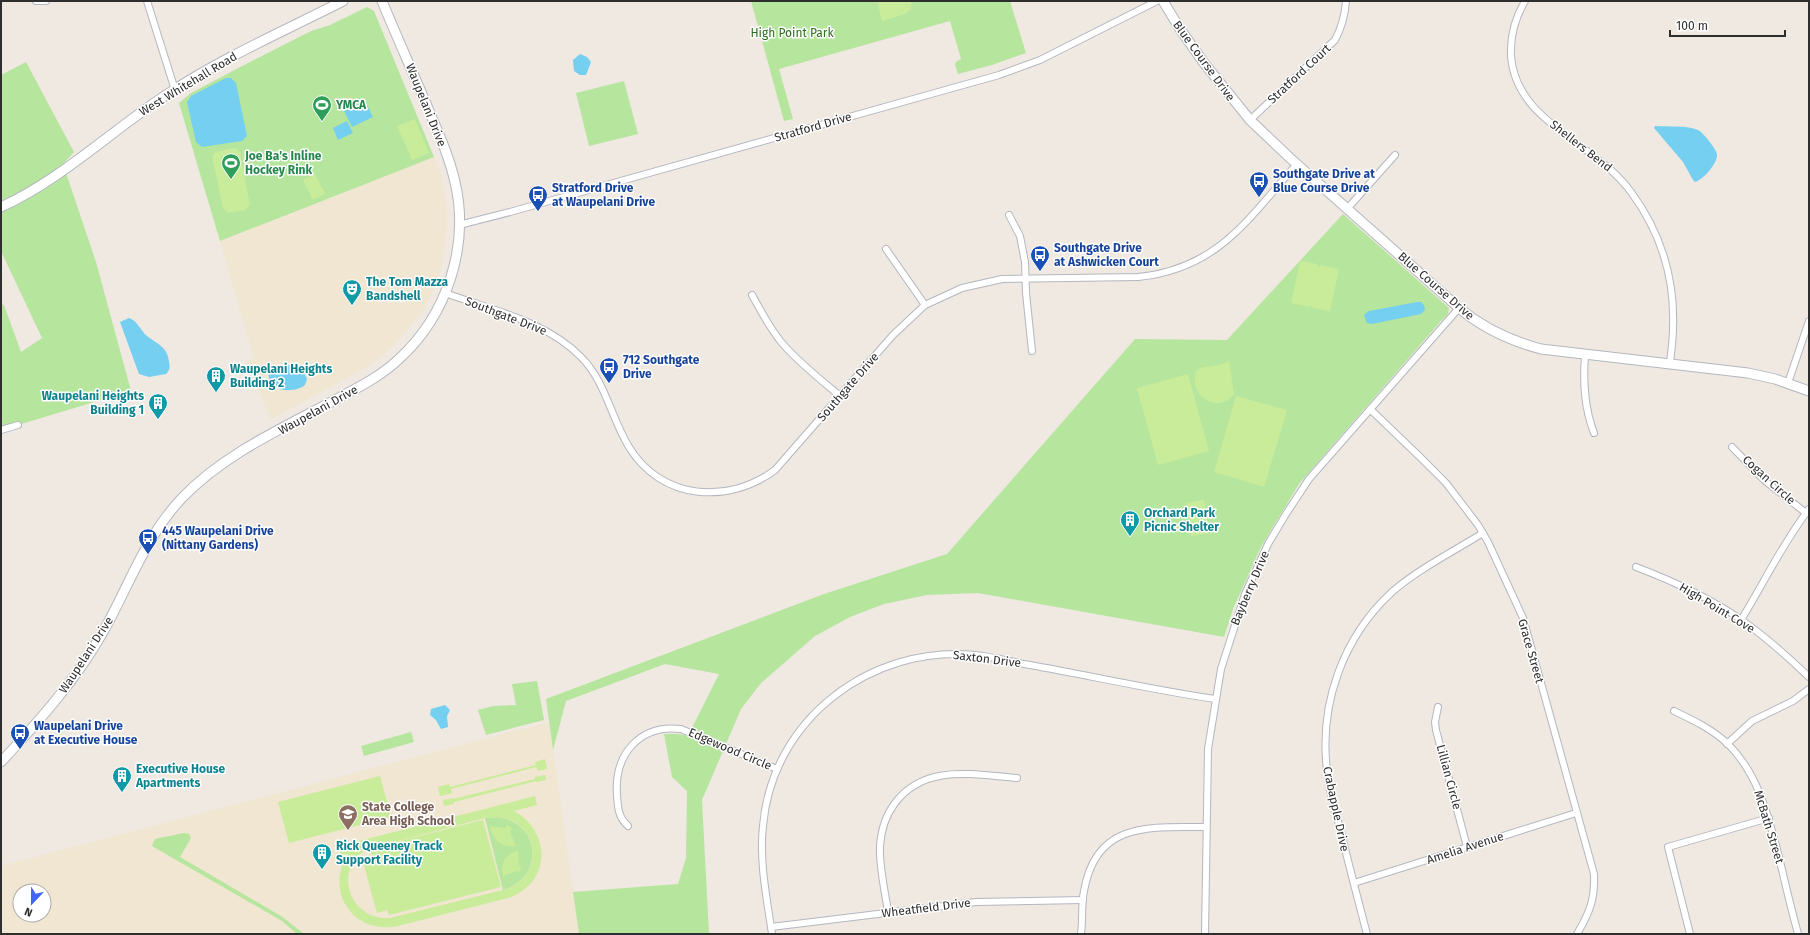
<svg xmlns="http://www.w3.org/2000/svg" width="1810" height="935" viewBox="0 0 1810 935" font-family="'Fira Sans',sans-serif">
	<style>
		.education { fill: #f0e6d1; fill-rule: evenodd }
		.green { fill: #b6e59e }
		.pitch { fill: #c9ec9a; fill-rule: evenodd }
		.water { fill: #75cff0 }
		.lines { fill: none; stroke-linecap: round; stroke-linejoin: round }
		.street-casing { stroke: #b4b7c1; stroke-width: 8 }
		.secondary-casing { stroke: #b4b7c1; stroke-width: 11 }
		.street { stroke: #fff; stroke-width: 6 }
		.secondary { stroke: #fff; stroke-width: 9 }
		.labels { text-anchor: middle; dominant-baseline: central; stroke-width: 3; stroke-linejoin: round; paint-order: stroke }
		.park-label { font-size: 12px; fill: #2c6e1b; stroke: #fff }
		.street-label { font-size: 12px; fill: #2e2e2e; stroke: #fff }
		.leisure-label { font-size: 12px; font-weight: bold; fill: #27864d; stroke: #fff; text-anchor: start }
		.transit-label { font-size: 12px; font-weight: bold; fill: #164399; stroke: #fff; text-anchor: start }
		.culture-label { font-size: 12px; font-weight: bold; fill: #0d838f; stroke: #fff; text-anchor: start }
		.education-label { font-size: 12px; font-weight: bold; fill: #785e54; stroke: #fff; text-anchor: start }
	</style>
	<rect width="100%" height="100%" fill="#efe9e1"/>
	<g class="education">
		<polygon points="434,157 441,175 444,190 447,210 447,228 442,264 438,279 423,311 391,348 369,366 271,419 246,361 254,358 220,241"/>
		<path d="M549,722l30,212h-578v-68zM20,891h24v24h-24z"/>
	</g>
	<g class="green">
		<polygon points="751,1 1010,1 1026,53 992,65 958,74 955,64 957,61 961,59 950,21 779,69 793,119 784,121"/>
		<polygon points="367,7 374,11 434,157 220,241 179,103 191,93 246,64 311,31 330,25"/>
		<polygon points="26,62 74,152 63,164 96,262 131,391 1,430 1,304 4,305 21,352 42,338 1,251 1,75"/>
		<polygon points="624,81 638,134 589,146 576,93"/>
		<polygon points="1343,214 1449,308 1448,314 1441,321 1299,484 1261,547 1233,609 1224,637 978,593 927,595 884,604 850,617 815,636 761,683 741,709 702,800 709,934 579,934 573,892 678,884 686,858 687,791 672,777 664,734 678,734 688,736 719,674 665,664 566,701 553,750 546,699 824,594 947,554 1135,339 1227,340"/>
		<polygon points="537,681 544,720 486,735 478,710 493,706 516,705 512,684"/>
		<polygon points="411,732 414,742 364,756 361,746"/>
		<path d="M498,817c43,6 47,60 5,73l-18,-72z"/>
		<polygon points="184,833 189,834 191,838 180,857 281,916 304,934 297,934 282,921 152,846 155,839"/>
	</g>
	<g class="pitch">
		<polygon points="877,1 912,1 911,9 905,14 882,21"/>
		<polygon points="415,119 429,153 412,160 397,126"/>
		<polygon points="233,148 237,149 240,153 250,205 245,210 228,213 223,208 212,156 215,152"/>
		<polygon points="315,174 325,194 313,200 303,180"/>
		<polygon points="1300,261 1317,264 1319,267 1321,265 1339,269 1330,311 1313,308 1311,305 1309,307 1291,303"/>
		<path d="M1229,361l5,33c-16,21 -46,2 -38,-23l4,-3 20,-3z"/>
		<polygon points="1188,374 1209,451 1158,465 1137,388"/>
		<polygon points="1236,396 1287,410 1264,487 1214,472"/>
		<polygon points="1204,500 1209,533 1191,536 1186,503"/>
		<polygon points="545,759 547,769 538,771 536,767 451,789 452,793 440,796 438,787 449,784 450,787 536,765 535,762"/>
		<polygon points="545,775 546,780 536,782 536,781 454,802 454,804 444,806 443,800 453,798 453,799 535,779 535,777"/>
		<polygon points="380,776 391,817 289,843 278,802"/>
		<path d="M535,796l2,9 -23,6c38,21 37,73 -6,87l-110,28c-45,9 -74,-35 -50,-72l-7,1 -2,-9zM498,817c43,5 47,61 5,73l-113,28c-42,3 -59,-53 -20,-70l2,7 -10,3 15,55 10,-3 2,5 112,-28 -18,-67 -111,28 113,-30z"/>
		<path d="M507,825l5,3 -2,4 6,14c-14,3 -24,-6 -26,-20l15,2z"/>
		<path d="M518,851l1,15 3,1 -3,5 -3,-1 -13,5c-3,-12 2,-22 15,-25z"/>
	</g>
	<g class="water">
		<polygon points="580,54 587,57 591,62 586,75 580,75 574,71 573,60"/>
		<polygon points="226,78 231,78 236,83 247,136 242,141 202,147 196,142 187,102 191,96"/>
		<polygon points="365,101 373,117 352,127 344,111"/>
		<polygon points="347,121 353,133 338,140 333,128"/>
		<path d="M1655,126c12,1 33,-1 43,4 5,2 18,19 19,24 1,9 -14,26 -22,28l-2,-2 -10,-18 -29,-34z"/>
		<polygon points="1417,302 1421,302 1424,305 1425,310 1421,314 1372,324 1367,323 1364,315 1369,311"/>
		<path d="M129,318c9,3 11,12 18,18 10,8 21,11 22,26 1,5 1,8 -3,12l-17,3 -10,-3 -19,-52z"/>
		<path d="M295,363l6,3 6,13 -2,6c-11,9 -39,7 -36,-12z"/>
		<polygon points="445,705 450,710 447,716 448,727 441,729 436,720 430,715 431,709"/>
	</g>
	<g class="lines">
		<g class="street-casing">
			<g id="street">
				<polyline points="36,1 46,1"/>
				<polyline points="147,1 175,90"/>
				<path d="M1525,1c-10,17 -15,35 -14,55 5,67 84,86 120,136 29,39 44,86 42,136 0,12 -2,24 -3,36"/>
				<path d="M1250,120l85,-80c7,-13 10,-24 11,-39"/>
				<polyline points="1347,209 1395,155"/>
				<polyline points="1009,215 1020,236 1025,262 1026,293 1032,351"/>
				<polyline points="459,225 510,212 999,75 1040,60 1157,1"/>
				<polyline points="886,249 925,305"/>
				<path d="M445,293c47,17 101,28 136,64 25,25 30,61 48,90 32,53 99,58 146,23l118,-135 32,-30 37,-17 40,-9 136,-2c80,-8 110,-58 159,-113"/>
				<path d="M752,295c9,16 18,34 30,48 17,20 38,36 58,53"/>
				<path d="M1585,355c-2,27 -1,52 9,78"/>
				<polyline points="1788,383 1809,321"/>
				<path d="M1370,409l50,48 26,26 32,42 10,17 35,76 71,256c1,25 -4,38 -17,60"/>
				<polyline points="1,430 18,425"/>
				<polyline points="1732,447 1764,480 1806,513"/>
				<path d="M1636,567c37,14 74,31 107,54 24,17 45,36 66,56"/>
				<path d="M1741,620c23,-37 41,-76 68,-111"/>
				<polyline points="1438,707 1435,722 1436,730 1467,847"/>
				<path d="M1674,711c19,9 38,18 54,33 31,31 40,72 51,113 6,26 12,51 19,77"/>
				<polyline points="1727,744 1752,721 1793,701 1809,689"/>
				<path d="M628,826c-10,-9 -10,-18 -11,-31 -3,-40 22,-71 64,-66l96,40"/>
				<polyline points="1354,883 1576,813"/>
				<path d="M888,912c-3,-21 -9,-45 -8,-66 1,-15 6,-31 15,-43 30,-40 79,-28 122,-25"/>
				<polyline points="771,927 976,902 1083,900"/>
				<path d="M772,934c-5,-35 -13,-72 -9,-108 9,-107 108,-181 212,-171 19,2 37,7 55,10 62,11 123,25 185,34"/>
				<path d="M1081,934c2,-14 0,-29 3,-43 12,-70 66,-64 122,-64"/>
				<polyline points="1205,934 1208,749 1221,669 1245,594 1268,544 1286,514 1309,479 1459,308"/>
				<path d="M1367,934c-9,-34 -18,-68 -26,-102 -6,-21 -12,-41 -14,-62 -8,-66 16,-133 65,-178 25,-22 62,-41 91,-59"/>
				<polyline points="1690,934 1668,847 1769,818"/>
			</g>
		</g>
		<g class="secondary-casing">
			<g id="secondary">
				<path d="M1163,1l17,28 24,34 46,57 40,38 169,150c24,20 52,33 82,41l207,24 27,6 34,12"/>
				<path d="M1,207c61,-28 110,-76 165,-112 56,-37 118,-64 177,-94"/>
				<path d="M1,762c38,-41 75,-82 102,-130 26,-46 42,-95 79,-134 45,-47 108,-73 164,-104 19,-10 37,-20 53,-35 48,-44 71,-113 56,-177 -5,-22 -14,-44 -23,-64 -16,-39 -34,-78 -50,-117"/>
			</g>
		</g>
		<use href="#street" class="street"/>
		<use href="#secondary" class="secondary"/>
	</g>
	<defs>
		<g id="stadium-pin" transform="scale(1)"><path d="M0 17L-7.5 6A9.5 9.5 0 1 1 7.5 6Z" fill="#2e9e5b" stroke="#fff"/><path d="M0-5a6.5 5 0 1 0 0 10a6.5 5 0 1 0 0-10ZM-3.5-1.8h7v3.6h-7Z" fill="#fff"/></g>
		<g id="bus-pin" transform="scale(1)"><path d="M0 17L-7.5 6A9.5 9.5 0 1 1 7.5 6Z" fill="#1a4fb4" stroke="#fff"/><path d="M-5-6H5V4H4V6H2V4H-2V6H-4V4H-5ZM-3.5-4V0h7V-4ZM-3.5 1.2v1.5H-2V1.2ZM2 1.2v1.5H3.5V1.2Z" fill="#fff"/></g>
		<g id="theatre-pin" transform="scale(1)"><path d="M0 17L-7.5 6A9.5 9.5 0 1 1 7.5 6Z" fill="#0f9aa8" stroke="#fff"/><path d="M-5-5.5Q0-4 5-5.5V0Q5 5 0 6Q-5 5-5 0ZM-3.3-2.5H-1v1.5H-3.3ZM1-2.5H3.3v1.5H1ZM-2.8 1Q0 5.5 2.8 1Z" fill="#fff"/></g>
		<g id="building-pin" transform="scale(1)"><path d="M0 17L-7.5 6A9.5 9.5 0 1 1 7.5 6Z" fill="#0f9aa8" stroke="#fff"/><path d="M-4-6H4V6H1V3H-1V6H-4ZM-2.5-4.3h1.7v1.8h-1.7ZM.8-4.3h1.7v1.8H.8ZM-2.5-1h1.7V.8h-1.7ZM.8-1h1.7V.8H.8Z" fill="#fff"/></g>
		<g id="school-pin" transform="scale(1)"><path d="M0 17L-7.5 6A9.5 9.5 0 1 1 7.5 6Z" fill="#8d6e63" stroke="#fff"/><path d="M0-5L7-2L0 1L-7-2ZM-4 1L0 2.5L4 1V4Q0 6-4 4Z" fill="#fff"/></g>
	</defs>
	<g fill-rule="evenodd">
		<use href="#stadium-pin" x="322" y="105"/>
		<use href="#stadium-pin" x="231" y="163"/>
		<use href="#bus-pin" x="1259" y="181"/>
		<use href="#bus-pin" x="538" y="195"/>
		<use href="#bus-pin" x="1040" y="255"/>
		<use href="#theatre-pin" x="352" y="289"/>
		<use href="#bus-pin" x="609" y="367"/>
		<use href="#building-pin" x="216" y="376"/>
		<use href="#building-pin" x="158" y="403"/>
		<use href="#building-pin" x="1130" y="520"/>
		<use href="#bus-pin" x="148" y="538"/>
		<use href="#bus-pin" x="20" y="733"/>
		<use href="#building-pin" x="122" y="776"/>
		<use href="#school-pin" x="348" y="814"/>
		<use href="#building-pin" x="322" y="853"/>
	</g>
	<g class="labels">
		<g class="park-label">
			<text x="792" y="33">High Point Park</text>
		</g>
		<g class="street-label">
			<text transform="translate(1204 61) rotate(54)">Blue Course Drive</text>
			<text transform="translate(1299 74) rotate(-43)">Stratford Court</text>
			<text transform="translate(188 84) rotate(-31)">West Whitehall Road</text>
			<text transform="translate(426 105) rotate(68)">Waupelani Drive</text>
			<text transform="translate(813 127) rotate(-16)">Stratford Drive</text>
			<text transform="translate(1581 146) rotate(38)">Shellers Bend</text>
			<text transform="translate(1436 286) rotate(41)">Blue Course Drive</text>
			<text transform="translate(506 316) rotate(21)">Southgate Drive</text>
			<text transform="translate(848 387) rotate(-49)">Southgate Drive</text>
			<text transform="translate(318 410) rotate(-29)">Waupelani Drive</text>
			<text transform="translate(1769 480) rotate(42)">Cogan Circle</text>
			<text transform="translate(1250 588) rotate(-67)">Bayberry Drive</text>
			<text transform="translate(1717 608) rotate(31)">High Point Cove</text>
			<text transform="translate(1531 651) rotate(74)">Grace Street</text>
			<text transform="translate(86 655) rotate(-57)">Waupelani Drive</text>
			<text transform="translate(987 659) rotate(7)">Saxton Drive</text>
			<text transform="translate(730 749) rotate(23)">Edgewood Circle</text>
			<text transform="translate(1449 777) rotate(75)">Lillian Circle</text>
			<text transform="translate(1336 809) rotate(78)">Crabapple Drive</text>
			<text transform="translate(1769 827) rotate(73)">McBath Street</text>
			<text transform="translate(1465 848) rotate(-18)">Amelia Avenue</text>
			<text transform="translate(926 908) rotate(-7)">Wheatfield Drive</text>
		</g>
		<g class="leisure-label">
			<text x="336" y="105">YMCA</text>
			<text x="245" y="156">Joe Ba's Inline<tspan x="245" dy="14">Hockey Rink</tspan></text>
		</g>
		<g class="transit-label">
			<text x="1273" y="174">Southgate Drive at<tspan x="1273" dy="14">Blue Course Drive</tspan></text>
			<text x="552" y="188">Stratford Drive<tspan x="552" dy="14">at Waupelani Drive</tspan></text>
			<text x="1054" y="248">Southgate Drive<tspan x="1054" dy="14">at Ashwicken Court</tspan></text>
			<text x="623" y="360">712 Southgate<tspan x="623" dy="14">Drive</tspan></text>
			<text x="162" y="531">445 Waupelani Drive<tspan x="162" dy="14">(Nittany Gardens)</tspan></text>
			<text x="34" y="726">Waupelani Drive<tspan x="34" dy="14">at Executive House</tspan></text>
		</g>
		<g class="culture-label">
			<text x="366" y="282">The Tom Mazza<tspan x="366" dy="14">Bandshell</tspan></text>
			<text x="230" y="369">Waupelani Heights<tspan x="230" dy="14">Building 2</tspan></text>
			<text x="144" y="396" text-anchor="end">Waupelani Heights<tspan x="144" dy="14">Building 1</tspan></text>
			<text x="1144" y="513">Orchard Park<tspan x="1144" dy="14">Picnic Shelter</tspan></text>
			<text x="136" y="769">Executive House<tspan x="136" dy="14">Apartments</tspan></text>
			<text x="336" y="846">Rick Queeney Track<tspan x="336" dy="14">Support Facility</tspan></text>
		</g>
		<g class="education-label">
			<text x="362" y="807">State College<tspan x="362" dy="14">Area High School</tspan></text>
		</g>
	</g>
	<rect width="1810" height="935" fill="none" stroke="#2e2e2e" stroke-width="4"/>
	<g transform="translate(32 903) rotate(202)"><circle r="19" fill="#ffffff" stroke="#ababab"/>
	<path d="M0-3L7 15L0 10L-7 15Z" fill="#4264fb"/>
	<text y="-6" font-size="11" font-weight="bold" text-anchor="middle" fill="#2e2e2e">N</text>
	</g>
	<path d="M1670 30v6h115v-6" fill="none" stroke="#2e2e2e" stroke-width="2"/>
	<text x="1676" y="30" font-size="12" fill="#2e2e2e" stroke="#ffffff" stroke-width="3" paint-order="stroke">100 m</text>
</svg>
